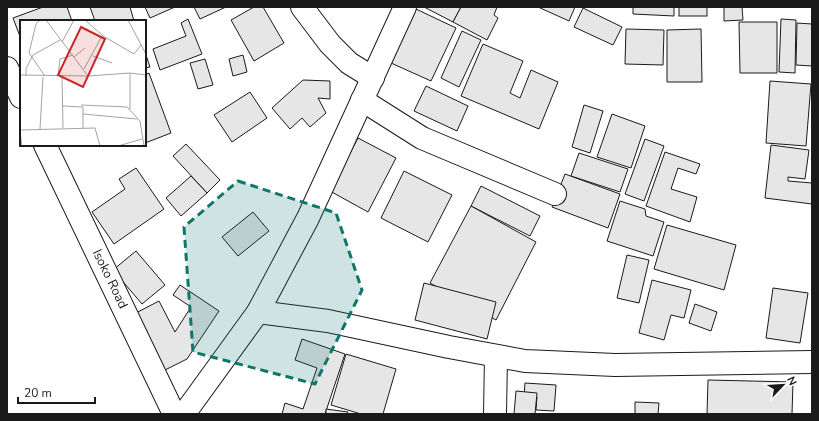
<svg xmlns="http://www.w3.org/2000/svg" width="819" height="421" viewBox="0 0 819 421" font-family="'Nunito Sans',sans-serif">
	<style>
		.building { fill: #e6e6e6; stroke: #1a1a1a }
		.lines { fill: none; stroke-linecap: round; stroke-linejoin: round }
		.street-casing { stroke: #1a1a1a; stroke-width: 24 }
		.secondary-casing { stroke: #1a1a1a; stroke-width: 24 }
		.street { stroke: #fff; stroke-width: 22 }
		.secondary { stroke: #fff; stroke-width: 22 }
		.marked { fill: #0f766e; fill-opacity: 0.2; stroke: #0f766e; stroke-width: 3; stroke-dasharray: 8 5; stroke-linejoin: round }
		.labels { text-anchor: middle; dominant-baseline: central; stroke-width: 3; stroke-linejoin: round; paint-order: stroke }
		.street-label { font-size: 13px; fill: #1a1a1a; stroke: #fff }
		.inset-road { fill: none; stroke: #a3a3a3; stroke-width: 1 }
		.view { fill: #c62828; fill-opacity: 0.15; stroke: #c62828; stroke-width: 2 }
		.inset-edge { fill: none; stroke: #1a1a1a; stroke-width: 2 }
	</style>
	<rect width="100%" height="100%" fill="#fff"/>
	<g class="building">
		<polygon points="43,7 67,7 72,21 21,21 21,39 13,18"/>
		<polygon points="90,7 130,7 134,21 95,21"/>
		<polygon points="145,7 175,7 150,18"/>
		<polygon points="194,7 226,7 200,19"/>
		<polygon points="254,7 263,7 284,43 254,61 231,20"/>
		<polygon points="424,7 461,7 453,22"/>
		<polygon points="461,7 497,7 494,15 498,18 487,40 453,22"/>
		<polygon points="538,7 575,7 569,21"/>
		<polygon points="633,7 674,7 674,16 633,14"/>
		<rect x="679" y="7" width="28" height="9"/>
		<polygon points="724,7 742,7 743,20 724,21"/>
		<polygon points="583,8 622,27 613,45 574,27"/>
		<polygon points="416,9 456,28 431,81 391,63"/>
		<polygon points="188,19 202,54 160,70 153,49 186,36 181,23"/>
		<polygon points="781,19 796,20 795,73 779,72"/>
		<polygon points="739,22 777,22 777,73 740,73"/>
		<polygon points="797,23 812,24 812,66 796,65"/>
		<polygon points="626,29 664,30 663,65 625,64"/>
		<polygon points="701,29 702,82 667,82 667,30"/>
		<polygon points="462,31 481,40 459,87 441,78"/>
		<polygon points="483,44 523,61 510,93 520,98 531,70 558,82 539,129 461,96"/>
		<polygon points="145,52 150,67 145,68"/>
		<polygon points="243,55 247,72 233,76 229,59"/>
		<polygon points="205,59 213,85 198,89 190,63"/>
		<polygon points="149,73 171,133 145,143 145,75"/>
		<polygon points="303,80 330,81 330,99 318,98 326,113 310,127 302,118 290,129 272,108"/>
		<polygon points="770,81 811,84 806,146 766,143"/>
		<polygon points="426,86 468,106 457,131 414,111"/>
		<polygon points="250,92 267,118 232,142 214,115"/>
		<polygon points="584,105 603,111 590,153 572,147"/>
		<polygon points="612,114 645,126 631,168 597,157"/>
		<polygon points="358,138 396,158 368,212 330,191"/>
		<polygon points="645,139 664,146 644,201 625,194"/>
		<polygon points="186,144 220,180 207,193 173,156"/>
		<polygon points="771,145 809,150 805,179 788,177 788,181 812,183 812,204 765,198"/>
		<polygon points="665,152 700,164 696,174 678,168 671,189 697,197 690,222 646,206"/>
		<polygon points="579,153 628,169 620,192 571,176"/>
		<polygon points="136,168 164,209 114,244 92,212 125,189 119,179"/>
		<polygon points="404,171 452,195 428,242 381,218"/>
		<polygon points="565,174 620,194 608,228 552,207"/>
		<polygon points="191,176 207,193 181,216 166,198"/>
		<polygon points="481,186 540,216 530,236 471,206"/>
		<polygon points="620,201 645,209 646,216 664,222 653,256 607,241"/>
		<polygon points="471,206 536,242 496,320 430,283"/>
		<polygon points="253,212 269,231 238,256 222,237"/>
		<polygon points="667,225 736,245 724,290 654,269"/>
		<polygon points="136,251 165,285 142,304 113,270"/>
		<polygon points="627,255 649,260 639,303 617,298"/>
		<polygon points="652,280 691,290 684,318 671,315 664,340 639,333"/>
		<polygon points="424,283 496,302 487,339 415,320"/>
		<polygon points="180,285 219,311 187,359 161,372 132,315 159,301 175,332 191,307 173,295"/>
		<polygon points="773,288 808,293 800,343 766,338"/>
		<polygon points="695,304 717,312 711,331 689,323"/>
		<polygon points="302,339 345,354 325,414 282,414 285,403 303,409 317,368 295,360"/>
		<polygon points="346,354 396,369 383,414 361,414 331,405"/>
		<polygon points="708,380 793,382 792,414 707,414"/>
		<polygon points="525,383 556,385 554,411 536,410 537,397 524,396"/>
		<polygon points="516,391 537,393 535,414 514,414"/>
		<polygon points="635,402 659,403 658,414 635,414"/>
		<polygon points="326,409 348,412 347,414 326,414"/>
	</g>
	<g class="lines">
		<g class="street-casing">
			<g id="street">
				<polyline points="302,7 330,44 349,63 373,78"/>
				<polyline points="362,100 422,138 555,194"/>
				<polyline points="258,312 328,321 449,347 525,361 615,365 812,362"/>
				<polyline points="184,414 258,312 308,218 405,7"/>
				<polyline points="495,414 496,356"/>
			</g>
		</g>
		<g class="secondary-casing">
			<g id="secondary">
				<polyline points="7,68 21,97"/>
				<polyline points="45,145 174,414"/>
			</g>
		</g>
		<use href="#street" class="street"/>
		<use href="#secondary" class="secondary"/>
	</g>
	<path class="marked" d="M238,181l98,32 26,77 -47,94 -122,-32 -9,-125z"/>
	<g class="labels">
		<g class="street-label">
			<text transform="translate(110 279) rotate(64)">Isoko Road</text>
		</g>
	</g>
	<g transform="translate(20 20)">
		<rect width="126" height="126" fill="#fff"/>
		<path class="inset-road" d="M20,0l-4,4 -7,29 16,23M26,0l42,56M65,0l18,16 31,18 7,-9M108,0l18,34M42,22l12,-22M73,36l19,7M54,37l11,-9M64,49l18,-33M0,55l68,1 42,-3 16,2M6,56v-7l7,-14 27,-15M38,56l2,-17 13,-4M42,57l1,51M61,85l46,2 13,14 4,25M43,86l20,1v21M110,89v-36M63,94l54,5M20,109l3,-52M0,110l75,-2 5,18M0,113l2,13M98,126l24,-7"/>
		<path class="view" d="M61,7l24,12 -22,48 -25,-12z"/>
		<rect width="126" height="126" class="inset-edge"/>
	</g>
	<rect width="819" height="421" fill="none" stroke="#1a1a1a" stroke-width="16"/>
	<g transform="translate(783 385) rotate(65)" stroke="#ffffff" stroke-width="3" paint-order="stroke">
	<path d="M0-3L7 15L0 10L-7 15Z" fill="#1a1a1a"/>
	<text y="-6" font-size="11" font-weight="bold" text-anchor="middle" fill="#1a1a1a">N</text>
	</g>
	<path d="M18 397v6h77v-6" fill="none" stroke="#1a1a1a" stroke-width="2"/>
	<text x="24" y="397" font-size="12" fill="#1a1a1a" stroke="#ffffff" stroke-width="3" paint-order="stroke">20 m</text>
</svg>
